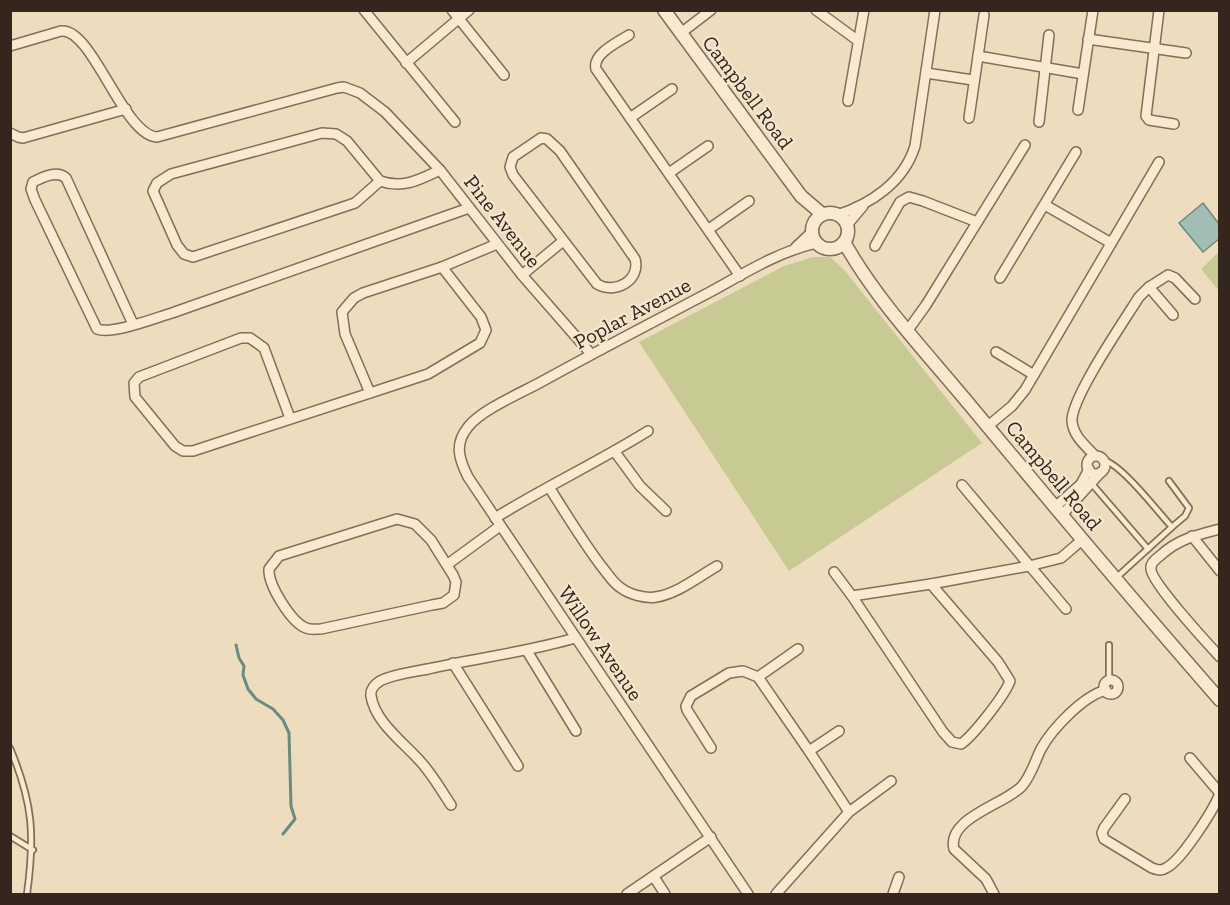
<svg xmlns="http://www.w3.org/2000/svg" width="1230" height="905" viewBox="0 0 1230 905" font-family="'Zilla Slab',serif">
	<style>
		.green { fill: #c7ca93 }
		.water { fill: #a2beb4; stroke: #698c81; stroke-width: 1.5 }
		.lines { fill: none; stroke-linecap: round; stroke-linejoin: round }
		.stream { stroke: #698c81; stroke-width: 3 }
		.service-casing { stroke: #856d57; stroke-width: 8 }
		.minor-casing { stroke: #856d57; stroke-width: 12 }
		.tertiary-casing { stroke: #856d57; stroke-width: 15 }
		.service { stroke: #f8ead1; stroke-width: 4.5 }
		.minor { stroke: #f8ead1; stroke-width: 9 }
		.tertiary { stroke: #f8ead1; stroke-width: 12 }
		.labels { text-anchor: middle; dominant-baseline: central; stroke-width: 4.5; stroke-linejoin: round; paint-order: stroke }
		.street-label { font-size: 21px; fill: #34261c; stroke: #f4e7ce }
	</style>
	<rect width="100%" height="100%" fill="#eddcbe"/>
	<g class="green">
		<polygon points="1219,252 1219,291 1201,269"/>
		<polygon points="813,257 830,257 845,271 982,443 789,571 639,342 784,266"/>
	</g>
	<polygon class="water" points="1203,203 1219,224 1219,239 1203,252 1179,223"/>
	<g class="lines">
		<polyline class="stream" points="236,645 239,658 244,666 243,675 248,689 256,699 273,709 283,720 289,733 291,806 295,819 283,834"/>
		<g class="service-casing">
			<g id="service">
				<path d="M1104,460c20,7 53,51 68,67l-55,50"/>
				<polyline points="1169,481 1189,508 1185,516 1172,527"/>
				<polyline points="1092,484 1148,549"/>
				<polyline points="1109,681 1109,645"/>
				<path d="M10,748c23,55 25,87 17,146"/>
				<polyline points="10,836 33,850"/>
			</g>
		</g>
		<g class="minor-casing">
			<g id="minor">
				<polyline points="364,10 455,122"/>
				<polyline points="452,10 504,75"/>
				<polyline points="816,10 857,40"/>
				<polyline points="1159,10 1146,116 1149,120 1174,124"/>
				<polyline points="681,33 711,10"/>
				<path d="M629,35c-11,7 -37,19 -33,34l144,207"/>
				<polyline points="1088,39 1186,53"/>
				<path d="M10,46l51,-15c31,-4 62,104 96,106l180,-49 7,-1 16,6 25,19 55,58 82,105 69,79"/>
				<polyline points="978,56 1083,74"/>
				<polyline points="406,63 469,10"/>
				<polyline points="926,73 973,80"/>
				<polyline points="848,101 864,10"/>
				<polyline points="1078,110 1093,10"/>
				<polyline points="630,118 672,89"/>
				<polyline points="969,118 984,15"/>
				<polyline points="1039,122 1049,35"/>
				<polyline points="10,133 18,137 23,138 126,109"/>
				<path d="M541,138l6,1 13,12 75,108c6,21 -20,36 -38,25l-84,-109 -3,-8 3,-10z"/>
				<polyline points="669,173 708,146"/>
				<path d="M380,181l-25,22 -162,54 -9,-3 -7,-9 -24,-54 4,-8 14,-9 151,-41 14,1 11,7 33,40c23,8 39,-1 60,-11"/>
				<polyline points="1045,205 1111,243"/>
				<path d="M837,215c34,-11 67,-33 78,-69l20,-136"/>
				<polyline points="847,225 863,206"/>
				<polyline points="709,229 749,201"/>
				<polyline points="875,246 900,202 909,197 923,201 977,222"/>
				<polyline points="796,247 812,232"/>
				<polyline points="522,275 563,241"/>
				<polyline points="1000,278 1076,152"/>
				<polyline points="1149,287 1173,315"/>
				<path d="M133,324l-67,-146c-9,-8 -23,-1 -33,4l-2,7 4,11 62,129c15,6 58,-11 75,-16l297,-105"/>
				<polyline points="908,330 926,305 1025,145"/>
				<polyline points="996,352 1034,375"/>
				<polyline points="370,393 345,334 342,312 354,298 363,293 442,267 497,244"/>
				<polyline points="290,418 264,348 250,338 241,338 139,377 134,383 135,397 175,446 183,451 193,451 428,374 480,343 486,330 481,317 442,267"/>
				<polyline points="988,426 1012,406 1025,390 1159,162"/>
				<polyline points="615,452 640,486 666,511"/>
				<path d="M1095,456c-9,-10 -22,-20 -23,-35 -1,-23 52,-100 67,-124l10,-10 19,-12 7,3 20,21"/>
				<circle cx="1096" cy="465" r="9"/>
				<polyline points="962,485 1066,609"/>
				<path d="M549,487c17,27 34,55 53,80 6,7 11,16 19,21 8,6 24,11 35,9 21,-3 42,-20 61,-31"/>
				<polyline points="1055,507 1081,484 1089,469"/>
				<polyline points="1062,515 1101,472"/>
				<path d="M495,518c50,-31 103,-56 153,-87"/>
				<path d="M397,519l18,5 16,16 22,35 3,7 -2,13 -11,8 -11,2 -111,24c-5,0 -10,1 -15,-1 -15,-6 -38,-43 -37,-59l10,-13z"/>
				<path d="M1220,529c-23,6 -42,10 -59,26 -5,4 -11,8 -10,14 0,13 57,75 69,88"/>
				<polyline points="1192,536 1220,571"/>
				<polyline points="448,564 500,526"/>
				<path d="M834,572l18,24 91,136 9,10 9,2c12,-8 44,-49 49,-63l-12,-19 -67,-78"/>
				<polyline points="852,596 931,584 1029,566 1061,558 1082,540"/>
				<polyline points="527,651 576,731"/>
				<polyline points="453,663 518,766"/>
				<polyline points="758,677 798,649"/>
				<circle cx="1111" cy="687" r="7"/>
				<polyline points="711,748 687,710 686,706 691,696 729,673 743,671 758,677 809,751 849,812"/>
				<polyline points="809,751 839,731"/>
				<path d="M1125,799l-21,29 -2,5 2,6 48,29c6,2 9,3 14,0 15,-7 46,-56 53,-72v-4l-29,-34"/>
				<path d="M451,805c-10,-15 -19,-31 -31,-44 -17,-19 -45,-39 -49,-65 -1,-7 3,-11 9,-15 14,-7 33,-9 48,-12 49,-11 99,-17 147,-31"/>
				<polyline points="654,877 665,894"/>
				<polyline points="627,894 711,837"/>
				<path d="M748,894l-280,-417c-9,-18 -14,-33 0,-50 13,-17 53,-34 73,-45 56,-31 112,-60 169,-90 33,-18 69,-41 107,-49"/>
				<polyline points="776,894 849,812 891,781"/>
				<polyline points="893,894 899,877"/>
				<path d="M994,894l-8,-15 -32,-30c-8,-31 52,-45 68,-63 9,-10 13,-25 19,-37 11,-20 42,-53 65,-59"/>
			</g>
		</g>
		<g class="tertiary-casing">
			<g id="tertiary">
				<polyline points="664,10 801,196 822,214"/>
				<circle cx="830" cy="231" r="18"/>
				<path d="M844,242c33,59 82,110 125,162 83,100 166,199 251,296"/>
			</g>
		</g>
		<use href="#service" class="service"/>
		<use href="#minor" class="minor"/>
		<use href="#tertiary" class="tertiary"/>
	</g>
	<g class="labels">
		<g class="street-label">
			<text transform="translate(748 92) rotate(53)">Campbell Road</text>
			<text transform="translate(503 221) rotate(52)">Pine Avenue</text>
			<text transform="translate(632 313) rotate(-28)">Poplar Avenue</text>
			<text transform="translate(1054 475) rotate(50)">Campbell Road</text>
			<text transform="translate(601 643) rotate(56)">Willow Avenue</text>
		</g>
	</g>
	<rect width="1230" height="905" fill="none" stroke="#34261c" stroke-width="24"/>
</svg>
